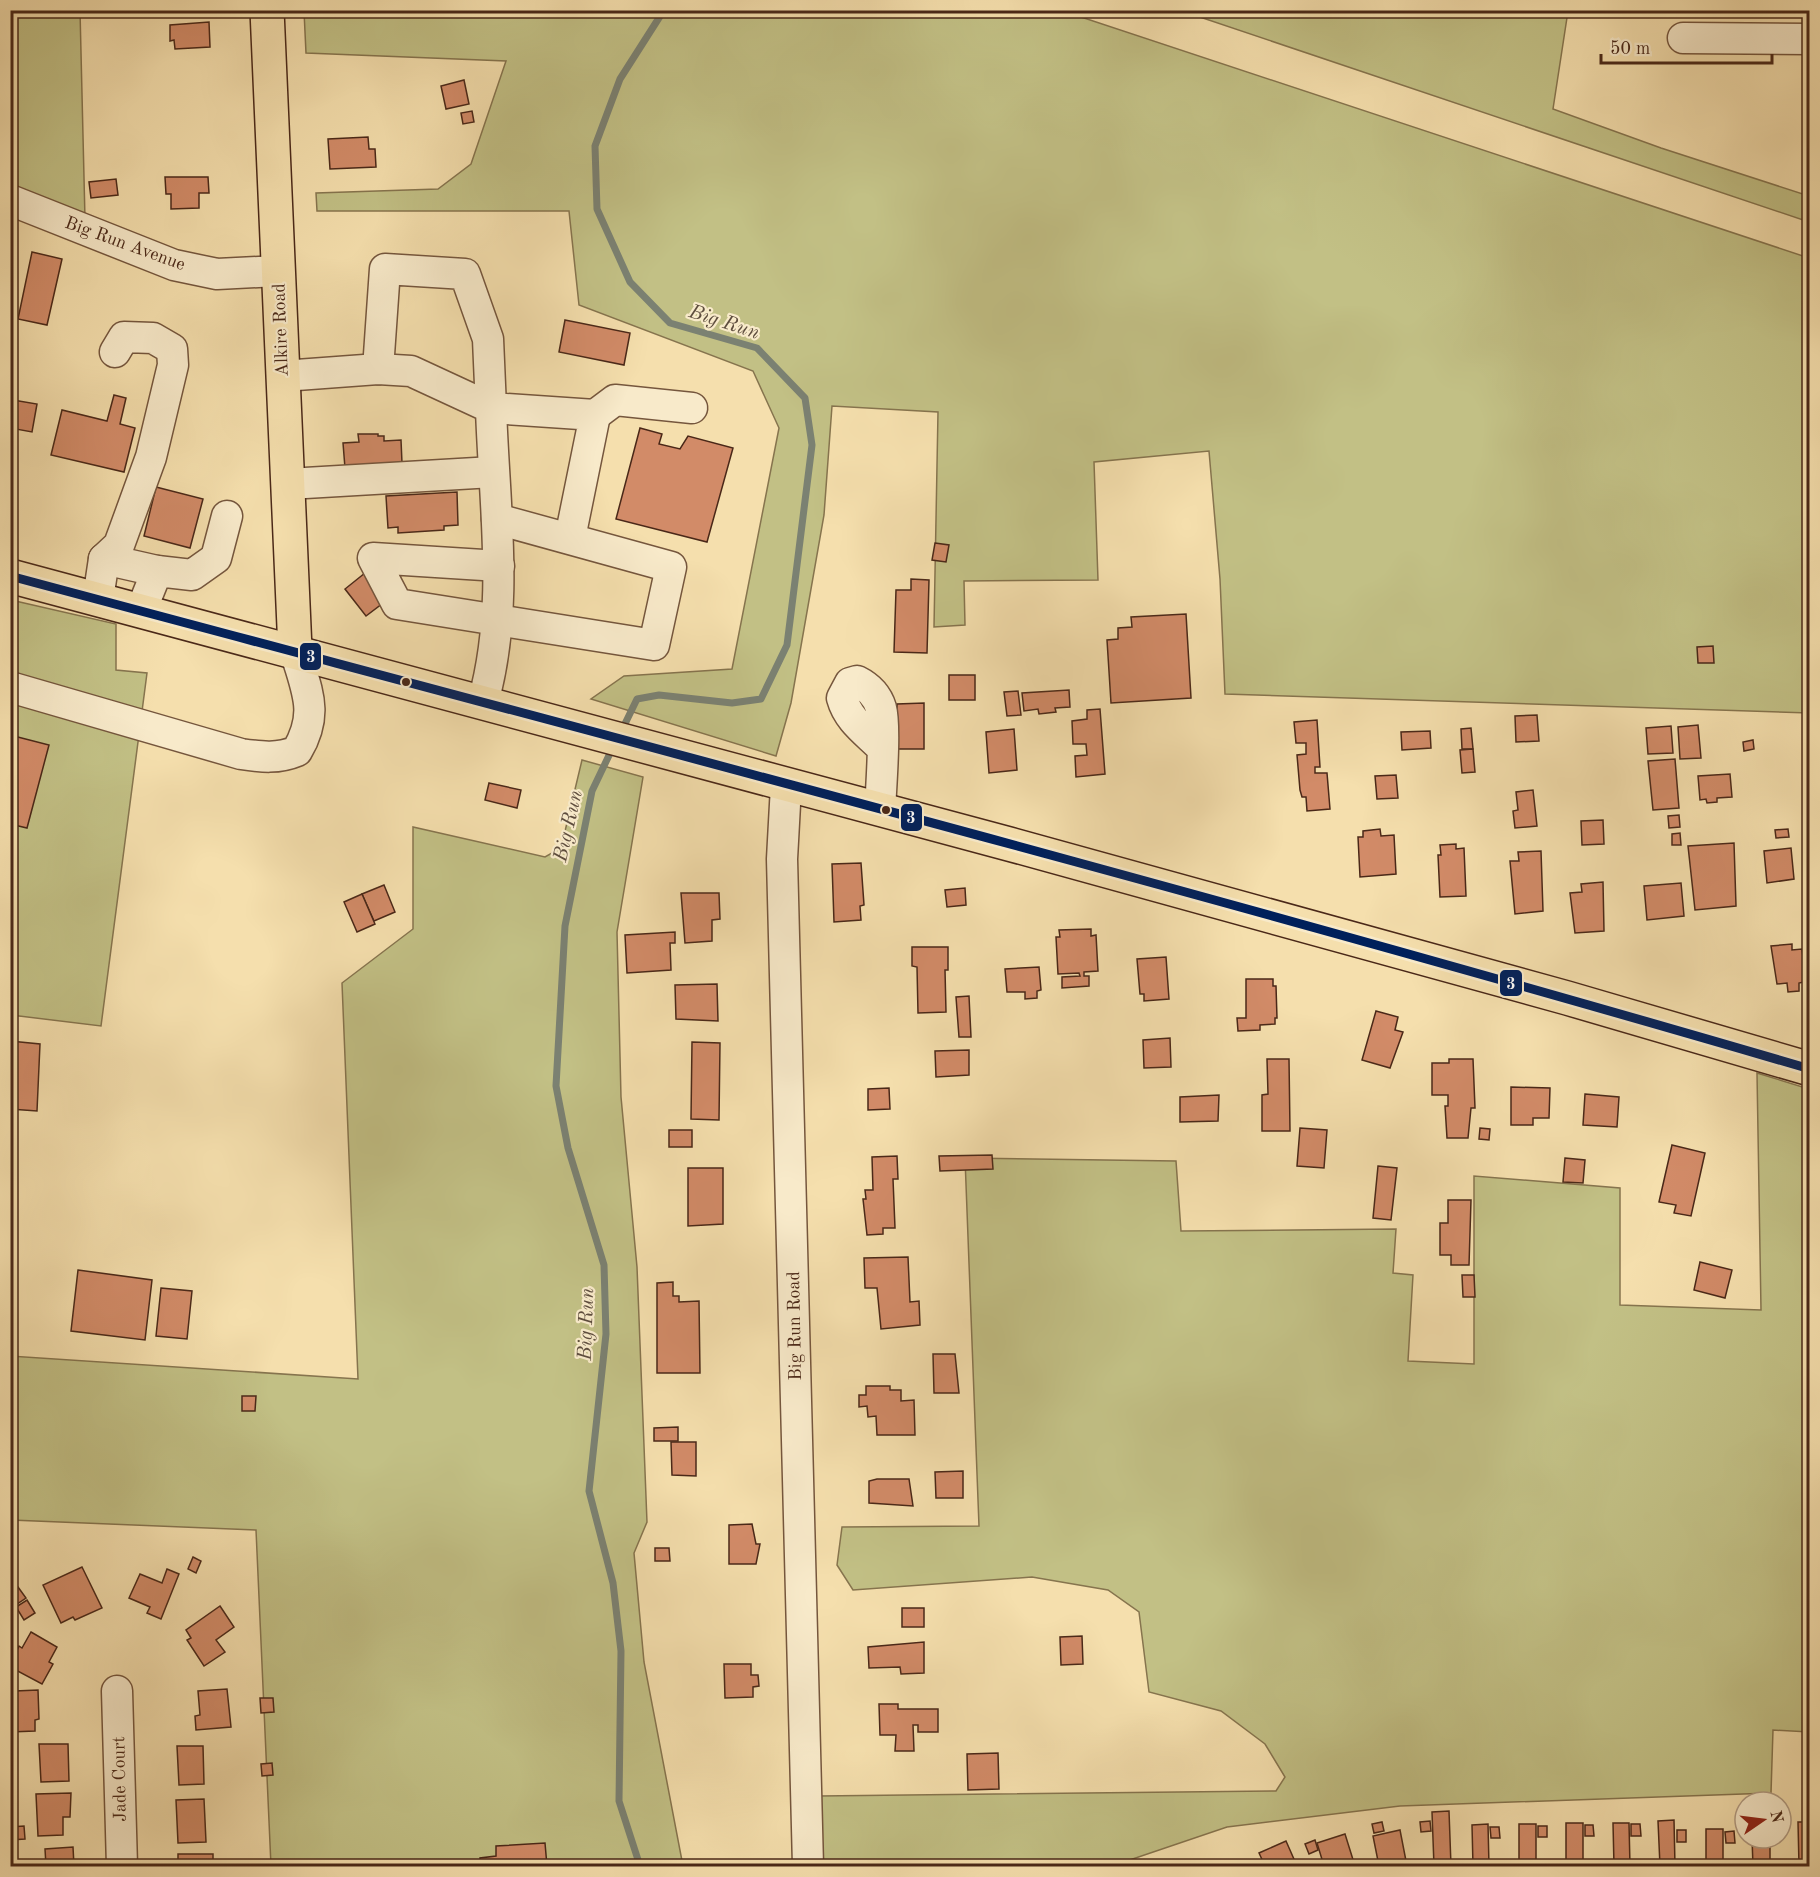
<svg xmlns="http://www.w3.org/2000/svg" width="1820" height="1877" viewBox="0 0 1820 1877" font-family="'Old Standard TT',serif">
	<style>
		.green { fill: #c2c085; stroke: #86744e; stroke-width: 1.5 }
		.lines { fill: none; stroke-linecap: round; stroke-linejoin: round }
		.stream { stroke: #7b8172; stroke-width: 7 }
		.building { fill: #d28b68; stroke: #4a2818; stroke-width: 1.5 }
		.minor-casing { stroke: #75563d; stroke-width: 33 }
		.major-casing { stroke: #4a2818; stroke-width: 36 }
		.minor { stroke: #f8eaca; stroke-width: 30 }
		.major { stroke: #f5dfad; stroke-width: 33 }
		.bus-1-casing { stroke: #f8eaca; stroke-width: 14 }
		.bus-1 { stroke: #00205b; stroke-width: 9 }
		.bus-dot { fill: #4a2818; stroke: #f8eaca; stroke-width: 2 }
		.labels { text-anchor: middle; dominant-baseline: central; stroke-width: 4.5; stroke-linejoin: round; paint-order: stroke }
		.street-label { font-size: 18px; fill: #4a2818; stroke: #f8eaca }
		.water-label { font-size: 20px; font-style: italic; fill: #5e4d3e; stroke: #f8eaca }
		.line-badge { stroke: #f8eaca; stroke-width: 2 }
		.badge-label { font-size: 16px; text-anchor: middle; font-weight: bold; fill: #fff }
	</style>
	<rect width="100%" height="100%" fill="#f5dfad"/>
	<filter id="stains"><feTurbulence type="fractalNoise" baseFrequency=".00333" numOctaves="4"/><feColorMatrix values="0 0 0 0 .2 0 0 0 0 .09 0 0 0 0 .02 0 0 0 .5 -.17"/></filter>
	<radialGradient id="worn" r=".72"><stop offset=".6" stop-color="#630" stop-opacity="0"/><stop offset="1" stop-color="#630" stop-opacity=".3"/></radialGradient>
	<g class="green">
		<polygon points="10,11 80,11 85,219 11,190"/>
		<polygon points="304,11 1063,11 1809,258 1809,713 1225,694 1220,579 1209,451 1094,462 1098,580 964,581 965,625 934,627 938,412 832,406 824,515 791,703 776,756 591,699 624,676 732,669 779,428 753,371 579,305 569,211 317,211 316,193 438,189 471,164 506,61 306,53"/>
		<polygon points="1182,11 1568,11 1553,109 1661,148 1809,196 1809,222"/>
		<polygon points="11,600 116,624 116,670 147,673 101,1026 11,1015"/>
		<polygon points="582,760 643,777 617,932 621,1097 637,1267 647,1522 634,1553 644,1662 683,1866 271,1866 256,1530 11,1520 10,1356 358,1379 342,983 413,929 413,827 545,857 561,848"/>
		<polygon points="1757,1073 1809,1089 1809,1732 1773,1730 1771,1793 1400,1806 1227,1827 1112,1866 820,1866 819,1796 1276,1791 1285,1777 1265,1744 1221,1711 1149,1692 1139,1612 1108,1590 1032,1577 853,1590 837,1565 842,1527 979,1526 965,1158 1176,1161 1181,1231 1396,1229 1393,1273 1413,1275 1408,1361 1474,1364 1474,1176 1620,1188 1620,1305 1761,1310"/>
	</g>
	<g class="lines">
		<g class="stream">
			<polyline points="621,732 637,699 659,695 732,703 761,699 787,645 812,445 805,398 757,348 670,323 630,282 597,209 595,146 620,79 664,10"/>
			<polyline points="613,747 592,791 565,926 556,1086 568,1148 604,1265 606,1334 589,1491 613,1583 621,1651 619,1801 640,1866"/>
		</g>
	</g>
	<g class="building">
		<polygon points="209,22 210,47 175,49 174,40 170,41 170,25"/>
		<polygon points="464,80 469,104 446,109 441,86"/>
		<polygon points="472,111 474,122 463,124 461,113"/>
		<polygon points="368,137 369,149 375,149 376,167 330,169 328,139"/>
		<polygon points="165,177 208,177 209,193 199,193 199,208 171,209 171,194 166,194"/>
		<polygon points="116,179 118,195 91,198 89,182"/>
		<polygon points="32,252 62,259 47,325 18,319"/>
		<polygon points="565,320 630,333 624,365 559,352"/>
		<polygon points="114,395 126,398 120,424 135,428 124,472 51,455 62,410 107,421"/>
		<polygon points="13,400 37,404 32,432 10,428"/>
		<polygon points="640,428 662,434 659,444 680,449 688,436 733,448 707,542 616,519"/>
		<polygon points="358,434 378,434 378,436 384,436 384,441 401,440 402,463 345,468 343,443 359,442"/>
		<polygon points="156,487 203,499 190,548 144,536"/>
		<polygon points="457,492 458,525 444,526 444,530 398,533 398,527 388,528 386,496"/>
		<polygon points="935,543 949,545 946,562 932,560"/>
		<polygon points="365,573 387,600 366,616 345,589"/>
		<polygon points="911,579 929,580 927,653 894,652 896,590 911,590"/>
		<polygon points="1186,614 1191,698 1111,703 1107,640 1118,639 1118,628 1132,627 1131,617"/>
		<polygon points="1713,646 1714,663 1698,663 1697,647"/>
		<rect x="949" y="675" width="26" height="25"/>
		<polygon points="1069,690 1070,707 1055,708 1056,712 1039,714 1038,709 1024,711 1022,693"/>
		<polygon points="1018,691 1021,715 1007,716 1004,692"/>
		<polygon points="924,703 924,749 897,749 897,704"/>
		<polygon points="1100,709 1105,774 1076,777 1075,756 1087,755 1086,744 1073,744 1072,721 1087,719 1087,710"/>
		<polygon points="1537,715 1539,741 1516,742 1515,716"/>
		<polygon points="1317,720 1320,767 1315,767 1315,773 1327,773 1330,809 1307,811 1306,797 1302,797 1300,790 1297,755 1306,754 1306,743 1296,743 1294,722"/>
		<polygon points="1698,725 1701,758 1680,759 1678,727"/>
		<polygon points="1671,726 1673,753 1648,754 1646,728"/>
		<polygon points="1471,728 1473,749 1462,749 1461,729"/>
		<polygon points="1014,729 1017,770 989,773 986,732"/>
		<polygon points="1430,731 1431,748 1402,750 1401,732"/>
		<polygon points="10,735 49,745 27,828 10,824"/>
		<polygon points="1753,740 1754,749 1744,751 1743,742"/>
		<polygon points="1473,749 1475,772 1462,773 1460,750"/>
		<polygon points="1675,759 1679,808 1653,810 1648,761"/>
		<polygon points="1730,774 1732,797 1717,798 1717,802 1707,803 1706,799 1700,800 1698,776"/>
		<polygon points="1396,775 1398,798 1377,799 1375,776"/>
		<polygon points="489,783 521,790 517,808 485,800"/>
		<polygon points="1533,790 1537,826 1515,828 1513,811 1518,810 1516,792"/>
		<polygon points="1679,815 1680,827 1669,828 1668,816"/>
		<polygon points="1603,820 1604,844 1582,845 1581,821"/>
		<polygon points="1380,829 1381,836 1394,835 1396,874 1360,877 1358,837 1363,837 1363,831"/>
		<polygon points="1788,829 1789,837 1776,838 1775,830"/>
		<polygon points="1680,833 1681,845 1672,845 1672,834"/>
		<polygon points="1734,843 1736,906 1695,910 1688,846"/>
		<polygon points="1456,844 1456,849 1464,848 1466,896 1440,897 1438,855 1441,855 1440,845"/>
		<polygon points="1791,848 1794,879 1767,883 1764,851"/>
		<polygon points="1541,851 1543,911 1515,914 1510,861 1519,861 1518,852"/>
		<polygon points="861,863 864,905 860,906 861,920 834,922 832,864"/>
		<polygon points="1603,882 1604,931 1575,933 1570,893 1582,892 1581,884"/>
		<polygon points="1681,883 1684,916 1647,920 1644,886"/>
		<polygon points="384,885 395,912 374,921 362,894"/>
		<polygon points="965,888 966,905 947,907 945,890"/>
		<polygon points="681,893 719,893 720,919 712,920 712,941 685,943"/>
		<polygon points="362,894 375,924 357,932 344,902"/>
		<polygon points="1091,929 1091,936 1096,935 1098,971 1084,972 1084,976 1089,976 1089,986 1062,988 1062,977 1080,976 1079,973 1058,974 1056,937 1060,937 1059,930"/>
		<polygon points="675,932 675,943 670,943 671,970 627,973 625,935"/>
		<polygon points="1792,944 1792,950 1802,949 1803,957 1806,956 1808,981 1799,983 1799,991 1788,992 1787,983 1777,984 1771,946"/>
		<polygon points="912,947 948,947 948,970 945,970 946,1012 918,1013 917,967 912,966"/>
		<polygon points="1166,957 1169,999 1144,1001 1144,994 1140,994 1137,959"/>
		<polygon points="1039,967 1041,990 1037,991 1037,998 1025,999 1025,992 1007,992 1005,969"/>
		<polygon points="1246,979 1273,979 1273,986 1276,986 1277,1018 1275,1018 1275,1024 1260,1025 1260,1030 1238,1031 1237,1018 1246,1018"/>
		<polygon points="717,984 718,1021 676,1019 675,985"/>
		<polygon points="969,996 971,1037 959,1037 956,997"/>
		<polygon points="1376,1011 1398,1017 1395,1030 1403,1032 1390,1068 1362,1060"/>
		<polygon points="1170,1038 1171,1067 1144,1068 1143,1040"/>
		<polygon points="10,1041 40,1044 37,1111 10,1109"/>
		<polygon points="692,1042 720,1043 719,1120 691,1119"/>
		<polygon points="969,1050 969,1075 936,1077 935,1051"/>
		<polygon points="1267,1059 1289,1059 1290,1131 1262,1131 1262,1095 1268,1094"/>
		<polygon points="1449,1059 1473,1059 1475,1108 1471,1108 1468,1138 1447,1138 1445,1106 1448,1106 1448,1095 1432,1095 1432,1063 1449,1063"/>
		<polygon points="1511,1087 1550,1088 1549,1118 1533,1118 1533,1125 1511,1125"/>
		<polygon points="889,1088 890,1109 868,1110 868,1089"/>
		<polygon points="1585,1094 1619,1097 1617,1127 1583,1125"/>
		<polygon points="1219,1095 1218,1121 1180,1122 1180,1097"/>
		<polygon points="1300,1128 1327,1130 1324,1168 1297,1166"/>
		<polygon points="1480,1128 1490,1129 1489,1140 1479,1139"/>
		<rect x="669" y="1130" width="23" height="17"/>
		<polygon points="1672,1145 1705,1153 1691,1216 1674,1213 1676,1205 1659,1202"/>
		<polygon points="992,1155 993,1169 940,1171 939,1156"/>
		<polygon points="897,1156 898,1179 893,1179 895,1228 883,1228 883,1234 867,1235 863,1199 866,1199 865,1190 873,1190 872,1157"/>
		<polygon points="1565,1158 1585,1160 1583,1183 1563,1182"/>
		<polygon points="1378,1166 1397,1168 1391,1220 1373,1218"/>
		<polygon points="688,1168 723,1168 723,1224 688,1226"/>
		<polygon points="1448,1200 1471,1200 1469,1265 1451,1265 1451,1255 1440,1255 1440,1223 1448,1223"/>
		<polygon points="908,1257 910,1302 919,1301 920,1325 881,1329 877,1288 865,1288 864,1258"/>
		<polygon points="1700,1262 1732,1270 1725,1298 1694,1290"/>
		<polygon points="78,1270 152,1280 145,1340 71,1331"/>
		<polygon points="1462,1275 1474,1275 1475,1297 1463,1297"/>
		<polygon points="673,1282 673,1296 679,1296 679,1302 699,1301 700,1373 657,1373 657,1283"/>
		<polygon points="161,1288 192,1291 187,1339 156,1336"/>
		<polygon points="933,1354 955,1354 959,1393 934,1393"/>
		<polygon points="866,1386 890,1386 890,1390 901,1390 901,1401 914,1400 915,1435 877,1435 876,1416 868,1417 867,1406 859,1407 859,1395 866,1395"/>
		<polygon points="242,1396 256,1396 255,1411 242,1411"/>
		<polygon points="678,1427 678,1441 654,1441 654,1428"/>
		<polygon points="671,1442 696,1442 696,1476 672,1475"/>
		<polygon points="963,1471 963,1498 936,1498 935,1472"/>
		<polygon points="877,1479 909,1479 913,1506 869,1503 869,1481"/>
		<polygon points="752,1524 756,1544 760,1544 756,1564 729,1564 729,1525"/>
		<polygon points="655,1548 669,1548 670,1561 655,1561"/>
		<polygon points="193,1557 201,1561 196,1573 188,1569"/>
		<polygon points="82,1567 102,1608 75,1620 73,1617 61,1623 43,1585"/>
		<polygon points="167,1569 179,1574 161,1619 147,1613 150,1607 129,1598 140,1574 162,1583"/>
		<polygon points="18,1587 26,1598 14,1606 10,1601 10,1592"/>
		<polygon points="27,1600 35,1613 24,1620 16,1607"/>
		<polygon points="220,1606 234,1627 216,1640 225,1652 204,1666 187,1640 191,1638 186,1630"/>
		<rect x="902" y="1608" width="22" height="19"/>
		<polygon points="31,1632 57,1647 49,1662 53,1664 42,1684 10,1667 19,1646 22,1648"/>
		<polygon points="1082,1636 1083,1664 1061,1665 1060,1637"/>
		<polygon points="924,1642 924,1673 901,1674 900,1667 869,1668 868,1647"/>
		<polygon points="724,1664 751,1664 751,1675 758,1675 759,1686 753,1687 753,1697 725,1698"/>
		<polygon points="227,1689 231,1727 196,1730 195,1716 200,1715 198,1691"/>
		<polygon points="38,1690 39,1719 35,1720 35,1731 10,1732 10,1704 15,1704 15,1691"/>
		<polygon points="260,1698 273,1698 274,1712 261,1713"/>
		<polygon points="879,1704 898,1704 898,1709 938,1709 938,1732 918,1732 918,1725 913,1725 914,1751 895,1751 896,1735 880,1735"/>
		<polygon points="39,1744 68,1744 69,1781 41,1782"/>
		<polygon points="177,1746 203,1746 204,1784 179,1785"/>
		<polygon points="998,1753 999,1789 968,1790 967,1754"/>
		<polygon points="272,1763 273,1775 262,1776 261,1764"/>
		<polygon points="71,1793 70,1817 63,1817 63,1835 38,1836 36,1794"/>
		<polygon points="204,1799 206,1842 178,1843 176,1800"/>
		<polygon points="1449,1811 1451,1866 1434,1866 1432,1812"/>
		<polygon points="1674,1820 1675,1866 1660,1866 1658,1821"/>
		<polygon points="1430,1821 1431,1831 1421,1832 1420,1822"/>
		<polygon points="1382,1822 1384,1831 1374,1833 1372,1824"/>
		<polygon points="1798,1822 1810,1822 1810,1866 1799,1866"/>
		<rect x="1566" y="1823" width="17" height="43"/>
		<polygon points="1613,1823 1629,1823 1630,1866 1614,1866"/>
		<polygon points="1488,1824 1489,1866 1473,1866 1472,1825"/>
		<rect x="1519" y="1824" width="17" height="42"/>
		<polygon points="1631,1824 1640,1824 1641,1836 1631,1836"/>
		<polygon points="1585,1825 1593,1825 1594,1836 1585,1836"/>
		<polygon points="24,1826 25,1839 10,1840 10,1827"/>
		<rect x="1538" y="1826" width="9" height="11"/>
		<polygon points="1490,1827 1499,1827 1500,1838 1491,1838"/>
		<rect x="1706" y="1829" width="17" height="37"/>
		<polygon points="1400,1830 1407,1866 1379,1866 1373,1836"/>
		<rect x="1677" y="1830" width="9" height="12"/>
		<polygon points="1734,1831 1735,1843 1726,1843 1725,1832"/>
		<polygon points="1345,1834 1355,1866 1324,1866 1317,1843"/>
		<polygon points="1752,1838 1770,1838 1770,1866 1753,1866"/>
		<polygon points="1315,1840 1318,1850 1309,1854 1305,1844"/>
		<polygon points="1286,1841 1297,1866 1265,1866 1259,1853"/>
		<polygon points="545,1843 547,1866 481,1866 480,1858 496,1856 496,1846"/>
		<polygon points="73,1847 74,1866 46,1866 45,1849"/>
		<rect x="178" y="1854" width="35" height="12"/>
	</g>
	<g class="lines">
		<g class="minor-casing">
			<g id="minor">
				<polyline points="1683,38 1810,39"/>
				<polyline points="10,200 174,265 217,274 278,271"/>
				<polyline points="378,369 385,269 465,274 488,339 491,408 595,415 570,538"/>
				<path d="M283,376l95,-7 33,2 80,37c3,98 19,198 -8,294"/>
				<polyline points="595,415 615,400 692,408"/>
				<polyline points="288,484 493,472"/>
				<polyline points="497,519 671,567 654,645 397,604 373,558 499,566"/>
				<polyline points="104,559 157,571"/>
				<polyline points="98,599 104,559 119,545 151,457 173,365 172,349 153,338 124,337 115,352"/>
				<polyline points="141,611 157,571 192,575 216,558 227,516"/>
				<path d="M10,687l231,67c21,3 37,5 56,-3 23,-39 9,-61 -2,-101"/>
				<polyline points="786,786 782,859 808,1866"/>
				<path d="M880,810c1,-22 6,-84 1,-102 -4,-13 -12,-21 -24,-27l-7,2 -8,15c6,22 24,34 39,49"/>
				<polyline points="117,1691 122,1866"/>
			</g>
		</g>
		<g class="major-casing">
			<g id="major">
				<polyline points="267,10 295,650"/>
				<polyline points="10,576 1009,844 1567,998 1810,1069"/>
			</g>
		</g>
		<use href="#minor" class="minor"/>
		<use href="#major" class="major"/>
		<g class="bus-1-casing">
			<path id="bus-1" d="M10,576c601,161 1203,318 1800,493"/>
		</g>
		<use href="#bus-1" class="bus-1"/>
	</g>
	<g class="bus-dot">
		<circle cx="406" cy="682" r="5"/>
		<circle cx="886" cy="810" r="5"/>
	</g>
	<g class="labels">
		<g class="street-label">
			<text transform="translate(125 244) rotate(20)">Big Run Avenue</text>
			<text transform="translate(281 330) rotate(-92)">Alkire Road</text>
			<text transform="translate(795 1326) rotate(-91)">Big Run Road</text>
			<text transform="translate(120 1779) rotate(-91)">Jade Court</text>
		</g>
		<g class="water-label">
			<text transform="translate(724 323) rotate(18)">Big Run</text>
			<text transform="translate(569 826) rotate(-77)">Big Run</text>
			<text transform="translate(587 1324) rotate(-88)">Big Run</text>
		</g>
	</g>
	<g class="line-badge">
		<rect x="299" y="642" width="23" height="29" rx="6" fill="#00205b"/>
		<rect x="900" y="803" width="23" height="29" rx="6" fill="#00205b"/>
		<rect x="1499" y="969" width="24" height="28" rx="6" fill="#00205b"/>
	</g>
	<g class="badge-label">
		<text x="311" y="662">3</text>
		<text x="911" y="823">3</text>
		<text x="1511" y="989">3</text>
	</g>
	<rect width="1820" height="1877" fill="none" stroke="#f5dfad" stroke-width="36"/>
	<rect x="12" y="12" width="1796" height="1853" fill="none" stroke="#4a2818" stroke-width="3"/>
	<rect x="18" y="18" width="1784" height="1841" fill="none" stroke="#4a2818" stroke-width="1.5"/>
	<g transform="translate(1763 1820) rotate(76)"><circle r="28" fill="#f8eaca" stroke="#b29c83" stroke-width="1.5"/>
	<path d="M0-4.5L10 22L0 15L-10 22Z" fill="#8f2418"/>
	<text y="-9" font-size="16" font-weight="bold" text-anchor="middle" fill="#4a2818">N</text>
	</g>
	<path d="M1601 54v9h171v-9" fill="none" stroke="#4a2818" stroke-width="3"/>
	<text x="1610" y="54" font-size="18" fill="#4a2818" stroke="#f8eaca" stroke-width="4.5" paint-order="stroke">50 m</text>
	<rect width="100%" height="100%" filter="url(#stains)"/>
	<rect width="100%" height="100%" fill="url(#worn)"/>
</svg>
